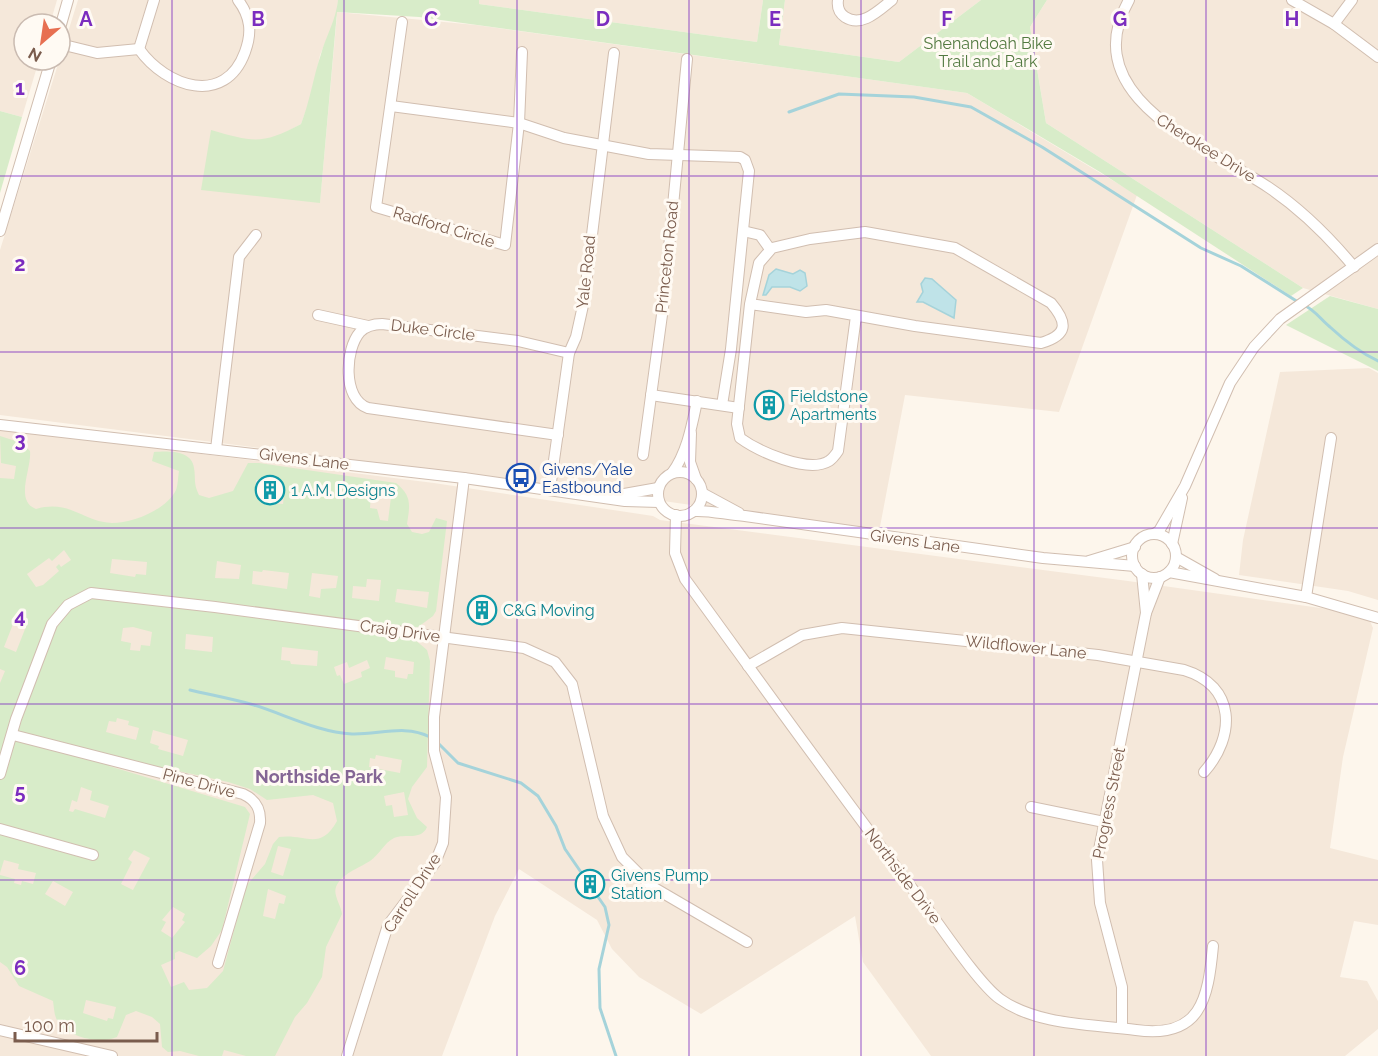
<svg xmlns="http://www.w3.org/2000/svg" width="1378" height="1056" viewBox="0 0 1378 1056" font-family="Raleway,sans-serif">
	<style>
		.residential { fill: #f5e8da; fill-rule: evenodd }
		.green { fill: #d8ecc9; fill-rule: evenodd }
		.water { fill: #bfe3e8; stroke: #a5d3da; stroke-width: 1.5 }
		.lines { fill: none; stroke-linecap: round; stroke-linejoin: round }
		.stream { stroke: #a5d3da; stroke-width: 3 }
		.minor-casing { stroke: #d1beb0; stroke-width: 12 }
		.minor { stroke: #fff; stroke-width: 10 }
		.grid { fill: none; stroke: #7b2cbf; stroke-width: 1.5; stroke-opacity: 0.55 }
		.labels { text-anchor: middle; dominant-baseline: central; stroke-width: 6; stroke-linejoin: round; paint-order: stroke }
		.park-label { font-size: 16px; fill: #537a41; stroke: #fffaf3 }
		.street-label { font-size: 16px; fill: #7a5c4d; stroke: #fffaf3 }
		.culture-label { font-size: 16px; fill: #0d838f; stroke: #fffaf3; text-anchor: start }
		.transit-label { font-size: 16px; fill: #164399; stroke: #fffaf3; text-anchor: start }
		.neighbourhood-label { font-size: 18px; font-weight: bold; fill: #846695; stroke: #fffaf3 }
		.grid-label { font-size: 20px; text-anchor: middle; font-weight: bold; fill: #7b2cbf; stroke: #fffaf3; stroke-width: 6; stroke-linejoin: round; paint-order: stroke }
	</style>
	<rect width="100%" height="100%" fill="#fdf6ec"/>
	<g class="residential">
		<polygon points="0,0 57,0 50,24 24,24 24,60 39,60 22,117 0,111"/>
		<path d="M78,0h260l-1,12 139,13 491,68 170,102 -78,217 -154,-17 -26,137 -313,-45 -566,-72v-165zM337,15l-17,187 -70,-60 27,-5 24,-13 11,-30 8,-39z"/>
		<polygon points="479,0 763,0 757,42 479,4"/>
		<polygon points="785,0 981,0 899,62 779,45"/>
		<polygon points="1047,0 1378,0 1378,309 1303,288 1046,123 1030,27"/>
		<polygon points="1369,368 1378,373 1378,600 1348,591 1239,575 1243,540 1280,372"/>
		<polygon points="0,429 434,483 653,516 660,520 1128,581 1328,609 1370,621 1373,628 1343,757 1330,848 1378,860 1378,925 1354,921 1340,977 1367,981 1378,1001 1378,1029 1345,1056 931,1056 863,962 855,916 701,1014 639,977 612,949 597,920 519,869 495,916 442,1056 0,1056"/>
	</g>
	<g class="green">
		<path d="M338,0h141v4l278,38 6,-42h22l-6,45 120,17 82,-62h66l-17,27 16,96 257,165 -12,8 -191,-124 -133,-79 -548,-76 -82,-5 -17,191 -119,-13 10,-60c42,12 51,15 90,-6 9,-23 12,-46 20,-70 5,-18 15,-34 17,-54z"/>
		<polygon points="0,111 22,117 0,193"/>
		<polygon points="1330,296 1378,309 1378,371 1286,325"/>
		<path d="M0,436l22,7 8,8c2,17 -16,50 6,58 34,-10 47,13 76,14 21,0 54,-13 64,-33 2,-5 2,-13 3,-19l-27,-10 2,-9c14,-1 38,-2 40,16 2,11 -1,15 5,27l10,3 24,-7 15,-28h11l137,20c16,13 14,22 11,41l5,8 10,2 7,-2 7,-14 11,3 -11,90 -3,5 -19,14v9l13,11 3,11 -3,106 -15,20 -4,12 9,19 10,9c-6,14 -22,6 -33,11 -10,5 -15,17 -24,23 -11,7 -29,13 -34,26 -3,8 5,18 6,27l-16,33 -4,30 -15,26 -12,14 -20,39h-29l-22,-6 -2,6h-23l-19,-5 -12,1 -6,-5 -2,-23 -8,-7 -16,-6 -10,4 -9,22c-17,7 -50,1 -60,-17 -3,-5 -3,-13 -4,-19l-34,-15 -12,-19 -7,-5v-87l15,4 -1,4 7,2 1,-4 11,3 3,-11 -18,-4 1,-5 -15,-4 -4,13v-190l5,-12 -5,-2v-191l14,1 2,-13 -15,-3zM256,480l18,1v4l11,1 -2,18 -12,-1 1,-7 -17,-2zM377,494l14,3 -3,24 -8,-1 -3,-11 -7,-1 1,-13zM64,550l7,10 -10,7 -2,-3 -3,3 3,4 -16,14 -7,2 -9,-13 22,-16 3,3zM112,559l35,3 -1,13 -10,-1 -1,3 -25,-4zM217,561l24,4 -2,14 -24,-1zM263,570l26,3 -2,16 -35,-5 1,-13 9,1zM312,573l26,3 -2,12 -15,1 -1,9 -11,-2zM367,579l14,1 -2,21 -27,-3 1,-12 13,1zM397,589l32,3 -2,16 -32,-6zM15,619l12,5 -11,28 -12,-5zM133,627l19,5 -2,14 -9,-1 -1,6 -10,-1 1,-7 -10,-2 2,-13zM186,634l27,3 -1,15 -27,-3zM282,647l36,4 -1,15 -26,-2 -1,-3 -9,-1zM386,657l28,5 -1,12h-5l-1,5 -12,-2v-6l-11,-2zM367,660l3,8 -9,4 1,5 -18,7 -4,-9 -3,1 -3,-9 13,-5 2,6zM117,718l12,3 -1,4 11,3 -3,12 -30,-8 3,-11 7,1zM153,730l35,10 -5,16 -25,-7 1,-3 -9,-3zM376,755l26,5 -2,13 -31,-6 1,-9 5,1zM110,756l118,26 22,7 17,11 46,-5 20,8 4,18c-17,31 -32,12 -58,16l-6,7 -8,20 -19,22 -23,85 -16,17 -18,2 -5,-8 -13,5 -10,-22 14,-6v-6l4,-2 18,7 14,-12 11,-16 28,-116 -5,-7 -136,-41zM81,787l11,4 -2,9 19,6 -4,12 -30,-9 -2,3 -4,-1 3,-11 5,2zM404,792l4,23 -14,2 -2,-12 -6,1 -2,-10zM278,846l13,3 -8,27 -12,-4zM134,850l16,8 -17,32 -12,-6 11,-22 -4,-3zM53,881l20,11 -8,14 -20,-12zM268,889l18,7 -2,8 -5,-1 -4,16 -12,-3zM173,907l12,7 -3,6 3,2 -13,16 -11,-7 5,-9 -4,-2zM86,1000l30,7 -3,12 -5,-1 -1,3 -24,-8z"/>
	</g>
	<g class="water">
		<polygon points="776,269 793,274 800,270 805,273 807,286 800,291 790,287 772,287 766,295 763,295 769,275"/>
		<polygon points="925,278 932,279 956,300 954,318 923,302 917,302 923,292 921,284"/>
	</g>
	<g class="lines">
		<g class="stream">
			<polyline points="789,112 839,94 914,97 971,107 1042,147 1201,248 1241,266 1298,302"/>
			<path d="M1304,305c12,6 16,14 26,22 14,13 31,26 48,34"/>
			<path d="M190,690c21,5 43,9 64,15 32,10 64,27 98,29 26,1 53,-10 78,3"/>
			<polyline points="438,743 458,763 521,783 538,796 556,826 565,849 605,907 609,925 599,969 600,1008 616,1056"/>
		</g>
		<g class="minor-casing">
			<g id="minor">
				<path d="M838,0c-1,7 1,13 7,17 17,11 34,-7 47,-17"/>
				<path d="M1129,0c-55,97 77,146 139,187 33,22 61,50 86,80"/>
				<polyline points="1292,0 1334,24 1378,57"/>
				<polyline points="402,22 376,207 505,245 519,123 522,52"/>
				<polyline points="1334,24 1352,0"/>
				<polyline points="60,28 68,0"/>
				<polyline points="60,44 97,53 139,49"/>
				<path d="M139,49c27,38 86,58 106,3 7,-19 6,-35 -7,-52"/>
				<polyline points="139,49 154,0"/>
				<polyline points="391,106 519,123 564,138 649,154 740,157 745,160 749,171 731,349 722,405"/>
				<polyline points="0,231 51,60"/>
				<polyline points="743,231 760,235 770,249"/>
				<path d="M750,304l56,8 20,-2 89,16 126,17c27,-8 27,-20 10,-40l-96,-55 -90,-16 -55,7 -38,9 -13,15 -9,41 -13,120 3,14c18,13 68,36 89,23 3,-2 7,-7 9,-10l18,-135"/>
				<polyline points="318,315 368,326"/>
				<polyline points="651,395 739,408"/>
				<polyline points="0,425 464,478 625,501 659,502"/>
				<polyline points="691,433 690,462 696,479"/>
				<path d="M558,435l-190,-27c-26,-9 -23,-59 -8,-76 6,-6 14,-8 22,-8l136,17 51,12"/>
				<polyline points="216,449 239,257 256,235"/>
				<polyline points="643,455 664,300 687,59"/>
				<circle cx="680" cy="494" r="22"/>
				<path d="M672,473c15,-20 20,-48 25,-72"/>
				<polyline points="550,489 569,353 576,337 584,301 614,53"/>
				<polyline points="702,493 739,513"/>
				<polyline points="613,496 658,488"/>
				<path d="M694,511c17,-1 33,4 51,5l298,42 92,8"/>
				<path d="M676,515l-1,38 10,26c78,107 156,216 236,321 19,25 57,83 79,99 38,27 93,25 136,31 65,9 72,-31 77,-84"/>
				<polyline points="1154,534 1159,531 1185,486 1230,383 1254,347 1280,319 1378,249"/>
				<circle cx="1154" cy="556" r="22"/>
				<polyline points="1172,544 1182,498"/>
				<polyline points="1176,557 1215,579"/>
				<polyline points="1089,561 1135,547"/>
				<polyline points="1169,572 1306,597 1378,618"/>
				<polyline points="1306,597 1331,438"/>
				<polyline points="1146,613 1160,577"/>
				<path d="M748,666l54,-31 40,-7 256,27 86,15c52,16 52,66 20,102"/>
				<path d="M13,735l230,59c13,6 18,15 17,29l-42,140"/>
				<polyline points="0,774 16,719 52,624 68,605 91,593 215,607 524,648 555,662 572,684 603,816 622,857 651,886 747,942"/>
				<polyline points="1031,807 1104,822"/>
				<polyline points="0,829 93,855"/>
				<polyline points="1122,1028 1122,987 1100,903 1097,860 1146,613 1142,574"/>
				<polyline points="0,1030 112,1056"/>
				<polyline points="347,1056 388,925 435,863 443,843 446,797 434,751 434,717 464,478"/>
			</g>
		</g>
		<use href="#minor" class="minor"/>
	</g>
	<path class="grid" d="M172,0v1056M344,0v1056M517,0v1056M689,0v1056M861,0v1056M1034,0v1056M1206,0v1056M0,176h1378M0,352h1378M0,528h1378M0,704h1378M0,880h1378"/>
	<defs>
		<g id="building-ring" transform="scale(1.5)"><circle r="9.5" fill="#fffaf3" stroke="#0f9aa8" stroke-width="1.5"/><path d="M-4-6H4V6H1V3H-1V6H-4ZM-2.5-4.3h1.7v1.8h-1.7ZM.8-4.3h1.7v1.8H.8ZM-2.5-1h1.7V.8h-1.7ZM.8-1h1.7V.8H.8Z" fill="#0f9aa8"/></g>
		<g id="bus-ring" transform="scale(1.5)"><circle r="9.5" fill="#fffaf3" stroke="#1a4fb4" stroke-width="1.5"/><path d="M-5-6H5V4H4V6H2V4H-2V6H-4V4H-5ZM-3.5-4V0h7V-4ZM-3.5 1.2v1.5H-2V1.2ZM2 1.2v1.5H3.5V1.2Z" fill="#1a4fb4"/></g>
	</defs>
	<g fill-rule="evenodd">
		<use href="#building-ring" x="769" y="405"/>
		<use href="#bus-ring" x="521" y="478"/>
		<use href="#building-ring" x="270" y="490"/>
		<use href="#building-ring" x="482" y="610"/>
		<use href="#building-ring" x="590" y="884"/>
	</g>
	<g class="labels">
		<g class="park-label">
			<text x="988" y="43">Shenandoah Bike<tspan x="988" dy="18">Trail and Park</tspan></text>
		</g>
		<g class="street-label">
			<text transform="translate(1206 148) rotate(32)">Cherokee Drive</text>
			<text transform="translate(444 227) rotate(17)">Radford Circle</text>
			<text transform="translate(667 257) rotate(-84)">Princeton Road</text>
			<text transform="translate(586 272) rotate(-84)">Yale Road</text>
			<text transform="translate(433 330) rotate(7)">Duke Circle</text>
			<text transform="translate(304 459) rotate(7)">Givens Lane</text>
			<text transform="translate(915 541) rotate(8)">Givens Lane</text>
			<text transform="translate(400 631) rotate(8)">Craig Drive</text>
			<text transform="translate(1026 647) rotate(6)">Wildflower Lane</text>
			<text transform="translate(199 783) rotate(15)">Pine Drive</text>
			<text transform="translate(1109 803) rotate(-79)">Progress Street</text>
			<text transform="translate(903 876) rotate(53)">Northside Drive</text>
			<text transform="translate(412 893) rotate(-57)">Carroll Drive</text>
		</g>
		<g class="culture-label">
			<text x="790" y="396">Fieldstone<tspan x="790" dy="18">Apartments</tspan></text>
			<text x="291" y="490">1 A.M. Designs</text>
			<text x="503" y="610">C&amp;G Moving</text>
			<text x="611" y="875">Givens Pump<tspan x="611" dy="18">Station</tspan></text>
		</g>
		<g class="transit-label">
			<text x="542" y="469">Givens/Yale<tspan x="542" dy="18">Eastbound</tspan></text>
		</g>
		<g class="neighbourhood-label">
			<text x="319" y="776">Northside Park</text>
		</g>
	</g>
	<g class="grid-label">
		<text x="86" y="26">A</text>
		<text x="258" y="26">B</text>
		<text x="431" y="26">C</text>
		<text x="603" y="26">D</text>
		<text x="775" y="26">E</text>
		<text x="947" y="26">F</text>
		<text x="1120" y="26">G</text>
		<text x="1292" y="26">H</text>
		<text x="20" y="95">1</text>
		<text x="20" y="271">2</text>
		<text x="20" y="447">3</text>
		<text x="20" y="623">4</text>
		<text x="20" y="799">5</text>
		<text x="20" y="975">6</text>
	</g>
	<g transform="translate(42 42) rotate(209)"><circle r="28" fill="#fffaf3" stroke="#cabbb1" stroke-width="1.5"/>
	<path d="M0-4.5L10 22L0 15L-10 22Z" fill="#e76f51"/>
	<text y="-9" font-size="16" font-weight="bold" text-anchor="middle" fill="#7a5c4d">N</text>
	</g>
	<path d="M15 1032v9h142v-9" fill="none" stroke="#7a5c4d" stroke-width="3"/>
	<text x="24" y="1032" font-size="18" fill="#7a5c4d" stroke="#fffaf3" stroke-width="4.5" paint-order="stroke">100 m</text>
</svg>
